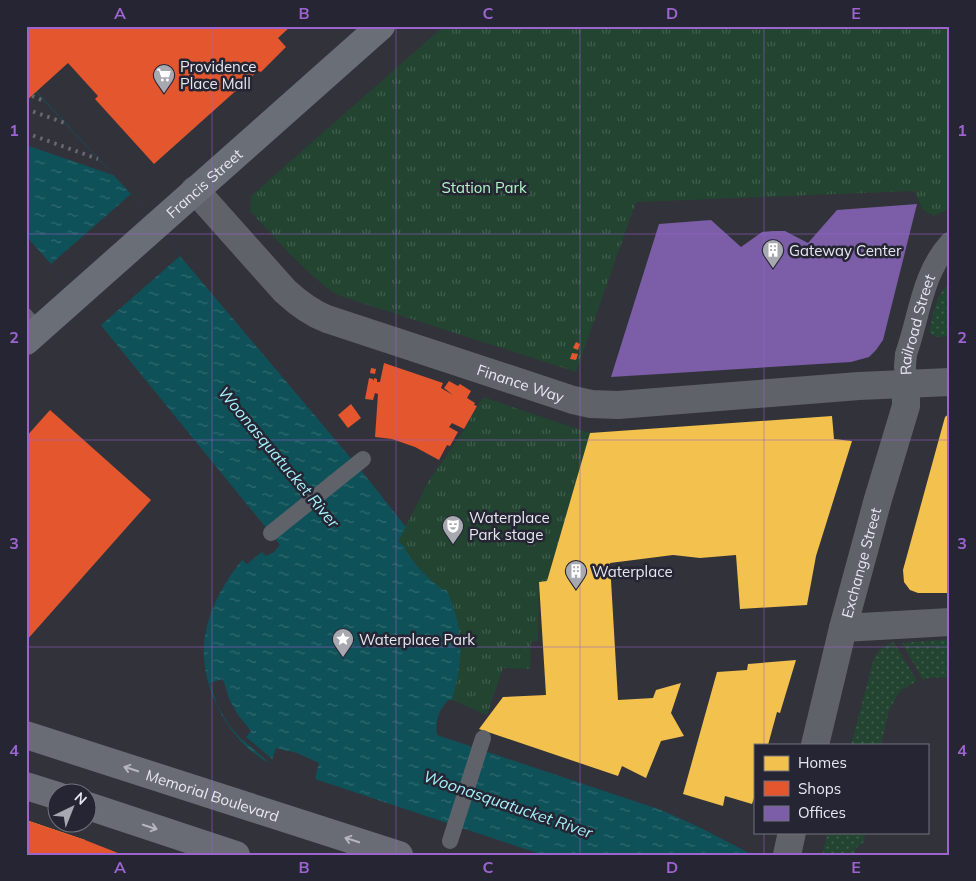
<svg xmlns="http://www.w3.org/2000/svg" width="976" height="881" viewBox="0 0 976 881" font-family="Mulish,sans-serif">
	<style>
		.grass { fill: url(#grass-dots) }
		.park { fill: url(#park-tufts) }
		.water { fill: url(#water-ripples) }
		.pier { fill: #32323a }
		.homes { fill: #f2c14e }
		.shops { fill: #e4572e }
		.offices { fill: #7b5ea7 }
		.lines { fill: none; stroke-linecap: round; stroke-linejoin: round }
		.service { stroke: #60626a; stroke-width: 11 }
		.pedestrian { stroke: #60626a; stroke-width: 16 }
		.minor { stroke: #60626a; stroke-width: 22 }
		.tertiary { stroke: #60626a; stroke-width: 28 }
		.secondary { stroke: #6a6e76; stroke-width: 28 }
		.primary { stroke: #696c75; stroke-width: 28 }
		.rail { stroke: #67686e; stroke-width: 4; stroke-dasharray: 2.5 5; stroke-linecap: butt }
		.oneway { stroke: #b5b6bf }
		.grid { fill: none; stroke: #9b64ce; stroke-width: 1; stroke-opacity: 0.55 }
		.labels { text-anchor: middle; dominant-baseline: central; stroke-width: 5; stroke-linejoin: round; paint-order: stroke }
		.poi-label { font-size: 15px; fill: #e7e7f1; stroke: #252533; text-anchor: start }
		.street-label { font-size: 15px; fill: #e7e7f1; stroke: #252533 }
		.park-label { font-size: 15px; fill: #b0f6c5; stroke: #252533 }
		.water-label { font-size: 16px; font-style: italic; fill: #a4f2fa; stroke: #252533 }
		.neatline { fill: none; stroke: #9b64ce; stroke-width: 2 }
		.grid-label { font-size: 16px; text-anchor: middle; font-weight: bold; fill: #9b64ce }
	</style>
	<defs>
		<pattern id="grass-dots" width="8" height="8" patternUnits="userSpaceOnUse" patternTransform="scale(1.25)"><rect width="8" height="8" fill="#224430"/><path d="M2 2h.1M6 6h.1" fill="none" stroke="#425f4e" stroke-width="1.8" stroke-linecap="round"/></pattern>
		<pattern id="park-tufts" width="24" height="20" patternUnits="userSpaceOnUse" patternTransform="scale(1.25)"><rect width="24" height="20" fill="#224430"/><path d="M3 7l-1-3M5 7V3M7 7l1-3M15 17l-1-3M17 17v-4M19 17l1-3" fill="none" stroke="#425f4e"/></pattern>
		<pattern id="water-ripples" width="26" height="14" patternUnits="userSpaceOnUse" patternTransform="scale(1.25)"><rect width="26" height="14" fill="#0f5158"/><path d="M2 4q2-2 4 0t4 0M15 11q2-2 4 0t4 0" fill="none" stroke="#326a70"/></pattern>
	</defs>
	<rect width="100%" height="100%" fill="#32323a"/>
	<g class="grass">
		<path d="M950,285v49c-8,4 -15,5 -21,-2 4,-15 6,-40 21,-47z"/>
		<polygon points="950,639 950,677 928,678 923,680 902,643"/>
		<path d="M894,642l23,39 -17,10 -11,19 -8,35h-30l23,-87c5,-9 10,-13 20,-16z"/>
		<polygon points="828,832 865,832 864,842 856,848 854,855 822,855"/>
	</g>
	<g class="park">
		<path d="M444,26h506v183l-16,7 -11,-6 -9,-19 -278,11 -60,170 -239,-77c-33,-23 -59,-54 -87,-84l1,-15z"/>
		<path d="M483,397l107,36 -43,148 -8,1 -1,59 -7,1 -1,27 -27,-1 -16,47 -35,-15 4,-15 -11,-96 -2,2c-10,-9 -19,-17 -27,-26 -7,-8 -11,-16 -18,-23l30,-60 36,-52z"/>
	</g>
	<path class="water" d="M26,80l105,114 49,62 180,213 46,58 -8,15 8,5 -1,2c10,17 23,29 38,41l3,-1c18,38 18,71 6,111h-4c-9,10 -13,21 -11,35l224,75 38,17 54,28h-210l-228,-76 4,-16 -22,-10 -21,-5 -5,16c-40,-20 -70,-74 -67,-118 2,-32 18,-61 38,-86l5,4 15,-12 4,4 8,-4 6,-7 -229,-281 -25,-28z"/>
	<g class="pier">
		<polygon points="36,92 113,175 26,145 26,101"/>
		<polygon points="131,194 180,256 100,326 51,264"/>
		<polygon points="223,679 229,699 238,715 251,731 246,737 273,760 271,764 243,740 242,740 229,725 217,705 210,683"/>
	</g>
	<g class="homes">
		<polygon points="950,413 950,593 918,593 910,590 904,582 903,570 945,417"/>
		<polygon points="832,416 834,439 852,441 816,556 807,605 740,609 736,555 700,558 673,555 610,563 618,700 653,698 656,690 681,683 671,713 684,736 661,741 646,778 622,766 618,776 479,729 503,697 546,695 539,582 547,581 590,433"/>
		<polygon points="796,660 780,713 777,712 768,745 755,745 755,795 752,804 725,796 723,806 683,794 717,672 747,670 748,664"/>
		<polygon points="26,820 85,840 80,855 26,855"/>
	</g>
	<g class="shops">
		<polygon points="26,26 291,26 278,38 286,47 261,72 258,71 154,164 95,99 98,96 68,63 26,101"/>
		<polygon points="576,342 580,344 578,350 573,348"/>
		<polygon points="572,353 578,354 576,360 570,359"/>
		<polygon points="384,363 443,383 441,388 453,395 444,388 449,381 458,386 460,384 471,391 467,398 475,403 474,405 477,406 464,429 452,423 449,427 458,432 450,446 447,445 439,460 415,447 392,439 375,437 378,394 375,393 373,400 365,399 369,378 373,379 374,381 374,378 377,379 377,382 380,382"/>
		<polygon points="371,368 376,369 375,374 370,373"/>
		<polygon points="351,404 361,418 348,428 338,415"/>
		<polygon points="50,410 151,500 26,641 26,437"/>
		<polygon points="26,820 85,840 123,855 26,855"/>
	</g>
	<polygon class="offices" points="917,204 883,340 876,350 869,357 851,362 611,377 659,224 711,220 741,247 762,232 773,231 785,231 808,243 837,210"/>
	<g class="lines">
		<polyline class="service" points="26,313 40,328"/>
		<g class="pedestrian">
			<polyline points="271,533 363,459"/>
			<polyline points="450,841 483,738"/>
		</g>
		<path class="minor" id="s1" d="M906,383l-1,-17 1,-12c13,-36 16,-81 44,-111"/>
		<g class="tertiary">
			<path id="s2" d="M195,190l90,101c13,12 26,22 42,28l246,81 18,4 27,1 241,-19 91,-4"/>
			<polyline points="843,628 950,622"/>
			<path id="s3" d="M815,745l28,-117 35,-129 28,-93v-23"/>
			<polyline points="787,855 792,832"/>
		</g>
		<path class="secondary" id="s4" d="M26,341l355,-315"/>
		<g class="primary">
			<path id="s5" d="M26,735l373,120"/>
			<polyline points="26,786 58,796"/>
			<polyline points="88,806 236,855"/>
		</g>
		<g class="rail">
			<polyline points="32,96 44,101"/>
			<polyline points="26,109 65,123"/>
			<polyline points="26,133 98,159"/>
		</g>
	</g>
	<defs><path id="oneway-shaft" d="M-6 0H5M1.5-3L5.5 0L1.5 3" fill="none" stroke-width="1.6" stroke-linecap="round" stroke-linejoin="round" transform="scale(1.25)"/></defs>
	<g class="oneway">
		<use href="#oneway-shaft" transform="translate(131 769) rotate(-162)"/>
		<use href="#oneway-shaft" transform="translate(150 827) rotate(18)"/>
		<use href="#oneway-shaft" transform="translate(352 840) rotate(-162)"/>
	</g>
	<path class="grid" d="M212,26v829M396,26v829M580,26v829M764,26v719M26,234h924M26,440h924M26,647h924M764,832v23"/>
	<defs>
		<g id="supermarket-pin" transform="scale(1.125)"><path d="M0 17L-7.5 6A9.5 9.5 0 1 1 7.5 6Z" fill="#a8a8b1" stroke="#252533"/><path d="M-6-5.5h2.5l.6 2H6L4.5 2H-2.5L-4.4-4H-6ZM-1.5 3.2a1.3 1.3 0 1 0 .1 0ZM3 3.2a1.3 1.3 0 1 0 .1 0Z" fill="#fff"/></g>
		<g id="building-pin" transform="scale(1.125)"><path d="M0 17L-7.5 6A9.5 9.5 0 1 1 7.5 6Z" fill="#a8a8b1" stroke="#252533"/><path d="M-4-6H4V6H1V3H-1V6H-4ZM-2.5-4.3h1.7v1.8h-1.7ZM.8-4.3h1.7v1.8H.8ZM-2.5-1h1.7V.8h-1.7ZM.8-1h1.7V.8H.8Z" fill="#fff"/></g>
		<g id="theatre-pin" transform="scale(1.125)"><path d="M0 17L-7.5 6A9.5 9.5 0 1 1 7.5 6Z" fill="#a8a8b1" stroke="#252533"/><path d="M-5-5.5Q0-4 5-5.5V0Q5 5 0 6Q-5 5-5 0ZM-3.3-2.5H-1v1.5H-3.3ZM1-2.5H3.3v1.5H1ZM-2.8 1Q0 5.5 2.8 1Z" fill="#fff"/></g>
		<g id="sight-pin" transform="scale(1.125)"><path d="M0 17L-7.5 6A9.5 9.5 0 1 1 7.5 6Z" fill="#a8a8b1" stroke="#252533"/><path d="M0-6L1.8-2.2L6-1.7L2.9 1.2L3.7 5.4L0 3.3L-3.7 5.4L-2.9 1.2L-6-1.7L-1.8-2.2Z" fill="#fff"/></g>
	</defs>
	<g fill-rule="evenodd">
		<use href="#supermarket-pin" x="164" y="75"/>
		<use href="#building-pin" x="773" y="250"/>
		<use href="#theatre-pin" x="453" y="526"/>
		<use href="#building-pin" x="576" y="571"/>
		<use href="#sight-pin" x="343" y="639"/>
	</g>
	<g class="labels">
		<g class="poi-label">
			<text x="180" y="66">Providence<tspan x="180" dy="17">Place Mall</tspan></text>
			<text x="789" y="250">Gateway Center</text>
			<text x="469" y="517">Waterplace<tspan x="469" dy="17">Park stage</tspan></text>
			<text x="592" y="571">Waterplace</text>
			<text x="359" y="639">Waterplace Park</text>
		</g>
		<g class="street-label">
			<text stroke="none"><textPath href="#s4" startOffset="238">Francis Street</textPath></text>
			<text stroke="none"><textPath href="#s1" startOffset="60">Railroad Street</textPath></text>
			<text stroke="none"><textPath href="#s2" startOffset="390">Finance Way</textPath></text>
			<text stroke="none"><textPath href="#s3" startOffset="188">Exchange Street</textPath></text>
			<text stroke="none"><textPath href="#s5" startOffset="196">Memorial Boulevard</textPath></text>
		</g>
		<g class="park-label">
			<text x="484" y="187">Station Park</text>
		</g>
		<g class="water-label">
			<text transform="translate(279 457) rotate(50)">Woonasquatucket River</text>
			<text transform="translate(508 804) rotate(19)">Woonasquatucket River</text>
		</g>
	</g>
	<rect width="976" height="881" fill="none" stroke="#252533" stroke-width="55"/>
	<rect x="754" y="744" width="175" height="90" fill="#252533" stroke="#73737f"/>
	<rect x="764" y="756" width="25" height="15" fill="#f2c14e" stroke="#73737f"/>
	<text x="798" y="768" font-size="15" fill="#e7e7f1">Homes</text>
	<rect x="764" y="781" width="25" height="15" fill="#e4572e" stroke="#73737f"/>
	<text x="798" y="794" font-size="15" fill="#e7e7f1">Shops</text>
	<rect x="764" y="806" width="25" height="15" fill="#7b5ea7" stroke="#73737f"/>
	<text x="798" y="818" font-size="15" fill="#e7e7f1">Offices</text>
	<g transform="translate(72 808) rotate(43)"><circle r="24" fill="#252533" stroke="#73737f"/>
	<path d="M0-4L9 19L0 12L-9 19Z" fill="#a8a8b1"/>
	<text y="-8" font-size="14" font-weight="bold" text-anchor="middle" fill="#e7e7f1">N</text>
	</g>
	<rect x="28" y="28" width="920" height="826" class="neatline"/>
	<g class="grid-label">
		<text x="120" y="19">A</text>
		<text x="304" y="19">B</text>
		<text x="488" y="19">C</text>
		<text x="672" y="19">D</text>
		<text x="856" y="19">E</text>
		<text x="14" y="136">1</text>
		<text x="962" y="136">1</text>
		<text x="14" y="343">2</text>
		<text x="962" y="343">2</text>
		<text x="14" y="549">3</text>
		<text x="962" y="549">3</text>
		<text x="14" y="756">4</text>
		<text x="962" y="756">4</text>
		<text x="120" y="873">A</text>
		<text x="304" y="873">B</text>
		<text x="488" y="873">C</text>
		<text x="672" y="873">D</text>
		<text x="856" y="873">E</text>
	</g>
</svg>
